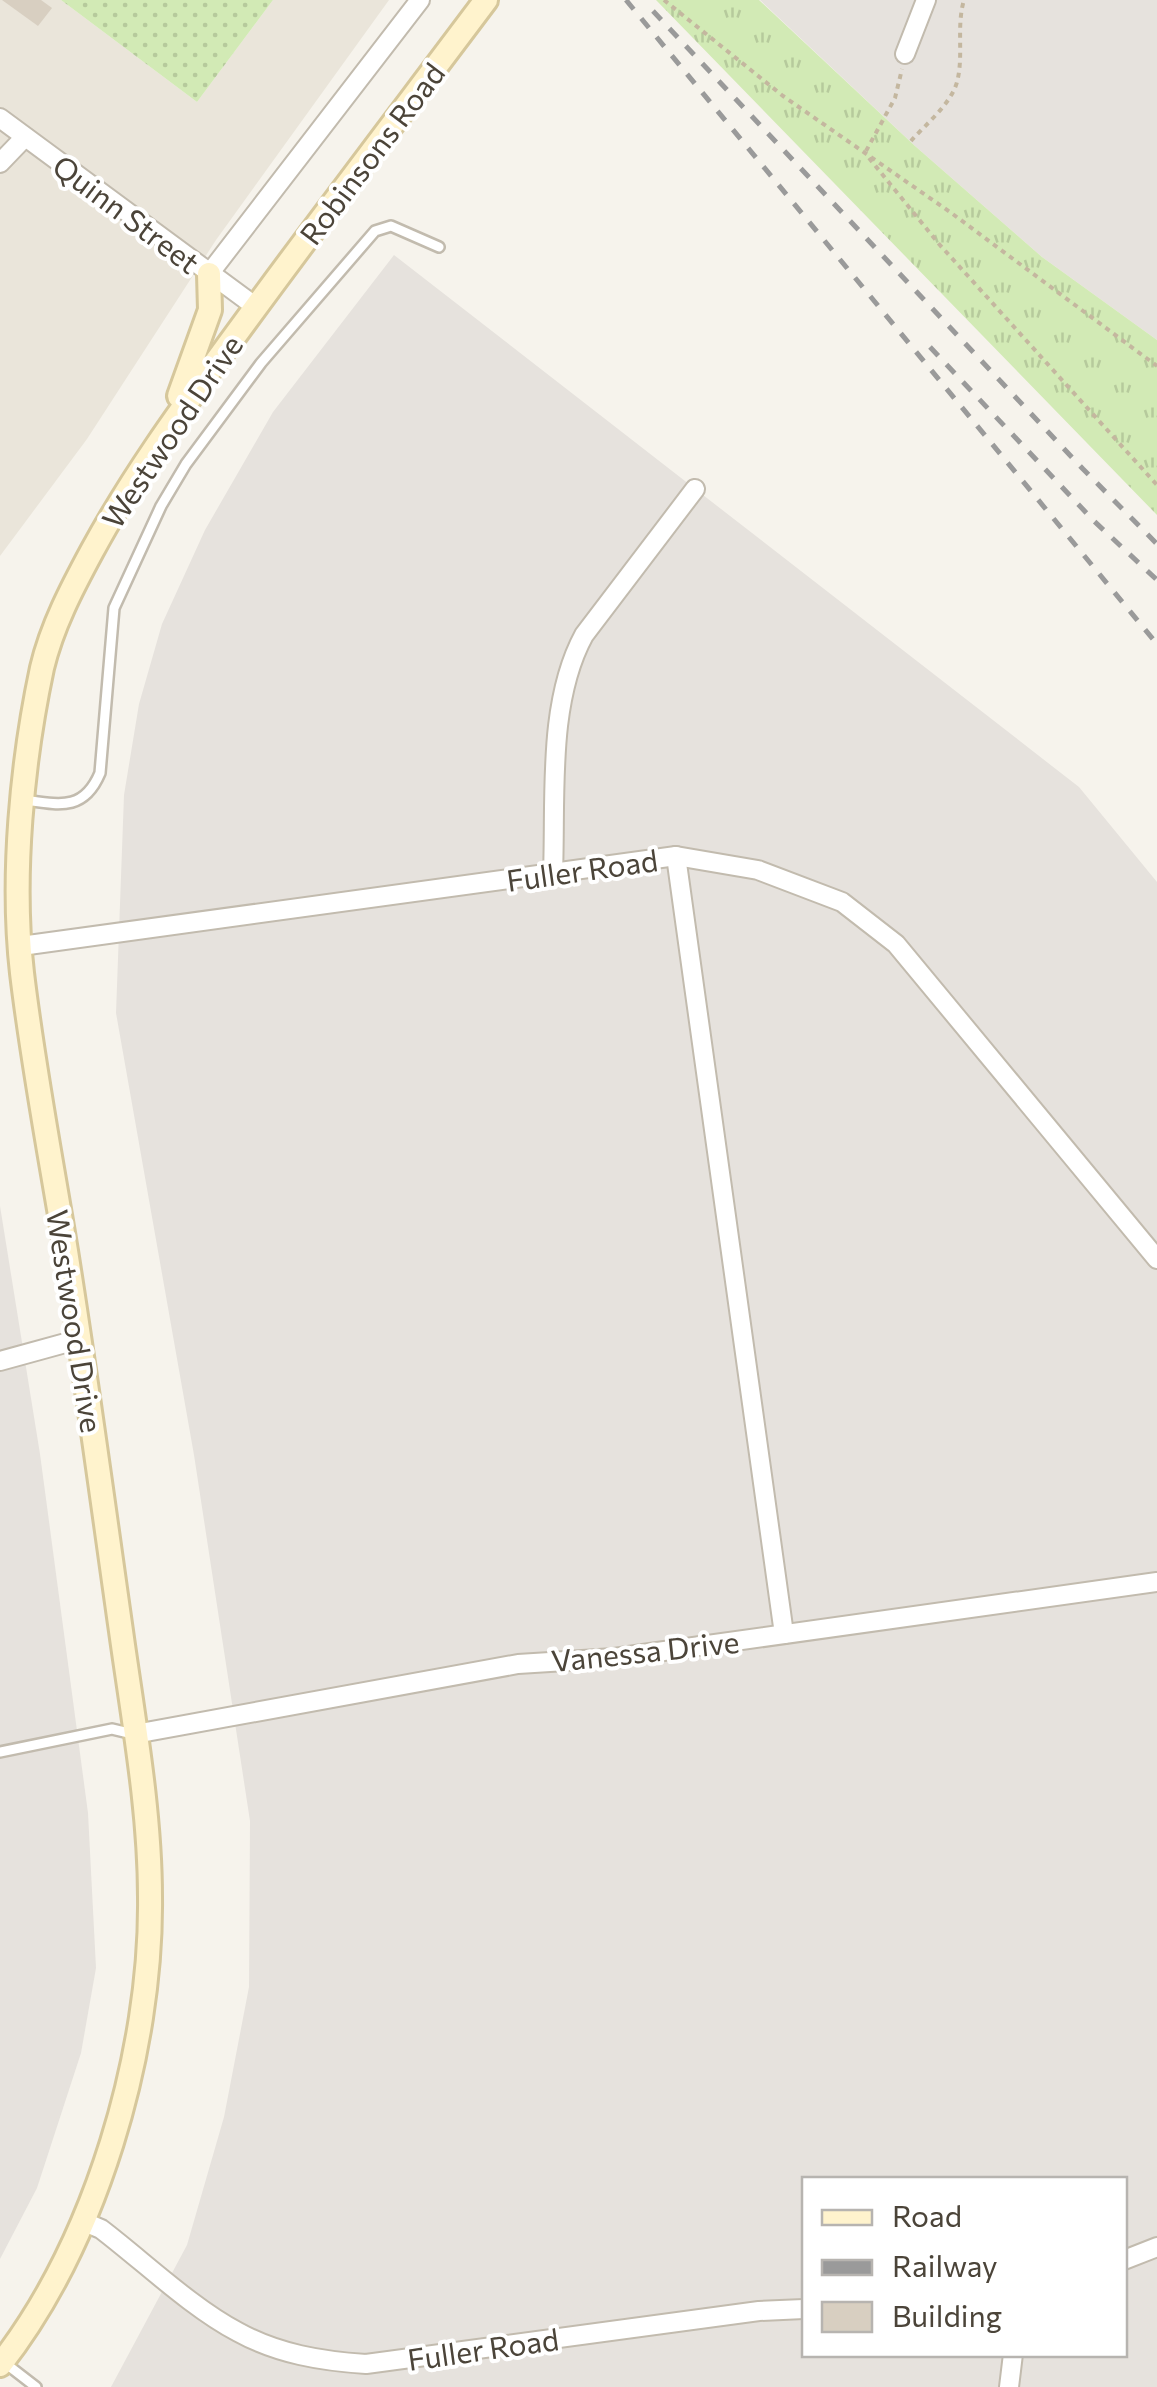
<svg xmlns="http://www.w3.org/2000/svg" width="1157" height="2387" viewBox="0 0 1157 2387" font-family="Commissioner,sans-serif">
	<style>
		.residential { fill: #eae5da }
		.industrial { fill: #e6e2dd; fill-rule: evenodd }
		.grass { fill: url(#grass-tufts) }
		.park { fill: url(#park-dots) }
		.building { fill: #d8cfc1 }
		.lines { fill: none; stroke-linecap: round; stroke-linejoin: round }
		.service-casing { stroke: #c2bbae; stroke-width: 14 }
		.minor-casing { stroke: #c2bbae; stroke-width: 22 }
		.secondary-casing { stroke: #d6c79b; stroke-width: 28 }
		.path { stroke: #c4b79f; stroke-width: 4; stroke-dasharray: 5 5; stroke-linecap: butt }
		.service { stroke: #fff; stroke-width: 9 }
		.minor { stroke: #fff; stroke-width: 18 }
		.secondary { stroke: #fff3cd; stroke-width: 22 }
		.rail { stroke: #9a9a9a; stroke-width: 5; stroke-dasharray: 12 12; stroke-linecap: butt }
		.labels { text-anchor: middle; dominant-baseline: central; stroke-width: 8; stroke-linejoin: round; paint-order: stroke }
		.street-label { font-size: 30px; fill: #4b4439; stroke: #fff }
	</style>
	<defs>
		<pattern id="grass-tufts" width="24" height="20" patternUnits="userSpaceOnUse" patternTransform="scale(2.5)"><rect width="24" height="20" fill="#d2eab5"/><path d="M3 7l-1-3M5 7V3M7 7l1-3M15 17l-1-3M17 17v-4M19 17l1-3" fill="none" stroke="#b6ca9c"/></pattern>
		<pattern id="park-dots" width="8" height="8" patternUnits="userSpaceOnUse" patternTransform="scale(2.5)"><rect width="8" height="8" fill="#d2eab5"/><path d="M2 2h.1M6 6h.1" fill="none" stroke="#b6ca9c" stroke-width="1.8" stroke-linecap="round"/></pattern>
	</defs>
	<rect width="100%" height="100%" fill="#f6f3ec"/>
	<polygon class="residential" points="0,0 61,0 197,102 273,0 389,0 216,240 87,439 0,556"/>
	<g class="industrial">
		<polygon points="760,0 1157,0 1157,340 1042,257 915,146"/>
		<path d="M394,255l685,532 78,95v1505h-1046l76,-142 37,-128 25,-130 1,-166 -56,-366 -78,-442 8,-218 15,-91 23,-80 43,-94 68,-118zM804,2180h320v174h-320z"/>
		<polygon points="0,1206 40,1454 88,1813 96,1968 81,2053 37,2188 0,2259"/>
	</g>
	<polygon class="grass" points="656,0 759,0 915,146 1042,257 1157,340 1157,515"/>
	<polygon class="park" points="61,0 273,0 197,102"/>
	<polygon class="building" points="2,0 41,0 52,8 38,26"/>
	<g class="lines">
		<g class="service-casing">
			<g id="service">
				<path d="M25,800c35,5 59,11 75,-27l14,-165 47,-102 25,-42 75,-101 114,-132 16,-5 48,21"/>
				<polyline points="0,1752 112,1729 133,1734"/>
				<polyline points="5,2363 36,2387"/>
			</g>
		</g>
		<g class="minor-casing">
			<g id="minor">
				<polyline points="905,54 926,0"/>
				<polyline points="0,118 256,307"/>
				<polyline points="0,163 25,137"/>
				<polyline points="209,274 420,0"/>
				<polyline points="676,856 784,1634"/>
				<path d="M553,873c3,-76 -6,-170 31,-238l111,-146"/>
				<polyline points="21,946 676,856 758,870 842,902 896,944 1157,1259"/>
				<polyline points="0,1361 80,1339"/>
				<polyline points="135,1734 518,1664 614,1658 1157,1582"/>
				<path d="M82,2221l19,8c42,32 91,79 137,103 40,22 83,29 128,32l393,-53 45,-2"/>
				<polyline points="1124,2260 1157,2247"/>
				<polyline points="1009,2387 1013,2354"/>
			</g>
		</g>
		<g class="secondary-casing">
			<g id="secondary">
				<polyline points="179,396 210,310 209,274"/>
				<path d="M0,2365c96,-123 152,-313 150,-468 0,-88 -17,-179 -29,-266 -18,-127 -35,-254 -55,-380 -15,-92 -33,-185 -44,-278 -11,-96 0,-211 20,-305 10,-42 30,-80 50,-117 39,-72 86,-137 134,-203 85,-117 173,-232 260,-348"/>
			</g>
		</g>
		<g class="path">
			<polyline points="664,0 783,96 950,212 1157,366"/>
			<path d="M911,141c15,-17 40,-37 46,-59 7,-26 -1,-55 7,-82"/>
			<polyline points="866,151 895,98 902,69"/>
			<polyline points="869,158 939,244 1157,485"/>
		</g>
		<use href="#service" class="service"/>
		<use href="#minor" class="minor"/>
		<use href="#secondary" class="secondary"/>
		<g class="rail">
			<polyline points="626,0 1157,644"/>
			<polyline points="653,11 1083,469 1157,544"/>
			<polyline points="930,347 1094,521 1157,580"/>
		</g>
	</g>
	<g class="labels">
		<g class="street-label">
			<text transform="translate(371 153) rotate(-53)">Robinsons Road</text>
			<text transform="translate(127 213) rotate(37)">Quinn Street</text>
			<text transform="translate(171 431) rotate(-56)">Westwood Drive</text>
			<text transform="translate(582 869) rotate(-8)">Fuller Road</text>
			<text transform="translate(76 1321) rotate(81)">Westwood Drive</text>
			<text transform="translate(645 1650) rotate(-6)">Vanessa Drive</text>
			<text transform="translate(483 2348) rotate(-8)">Fuller Road</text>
		</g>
	</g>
	<rect x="802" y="2177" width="325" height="180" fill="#ffffff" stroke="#b7b4b0" stroke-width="2.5"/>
	<rect x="822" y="2210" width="50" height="15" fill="#fff3cd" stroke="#b7b4b0" stroke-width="2.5"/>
	<text x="892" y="2227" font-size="30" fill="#4b4439">Road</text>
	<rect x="822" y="2260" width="50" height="15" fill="#9a9a9a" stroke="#b7b4b0" stroke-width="2.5"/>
	<text x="892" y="2277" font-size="30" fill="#4b4439">Railway</text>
	<rect x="822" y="2302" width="50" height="30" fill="#d8cfc1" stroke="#b7b4b0" stroke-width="2.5"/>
	<text x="892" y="2327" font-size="30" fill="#4b4439">Building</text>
</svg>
